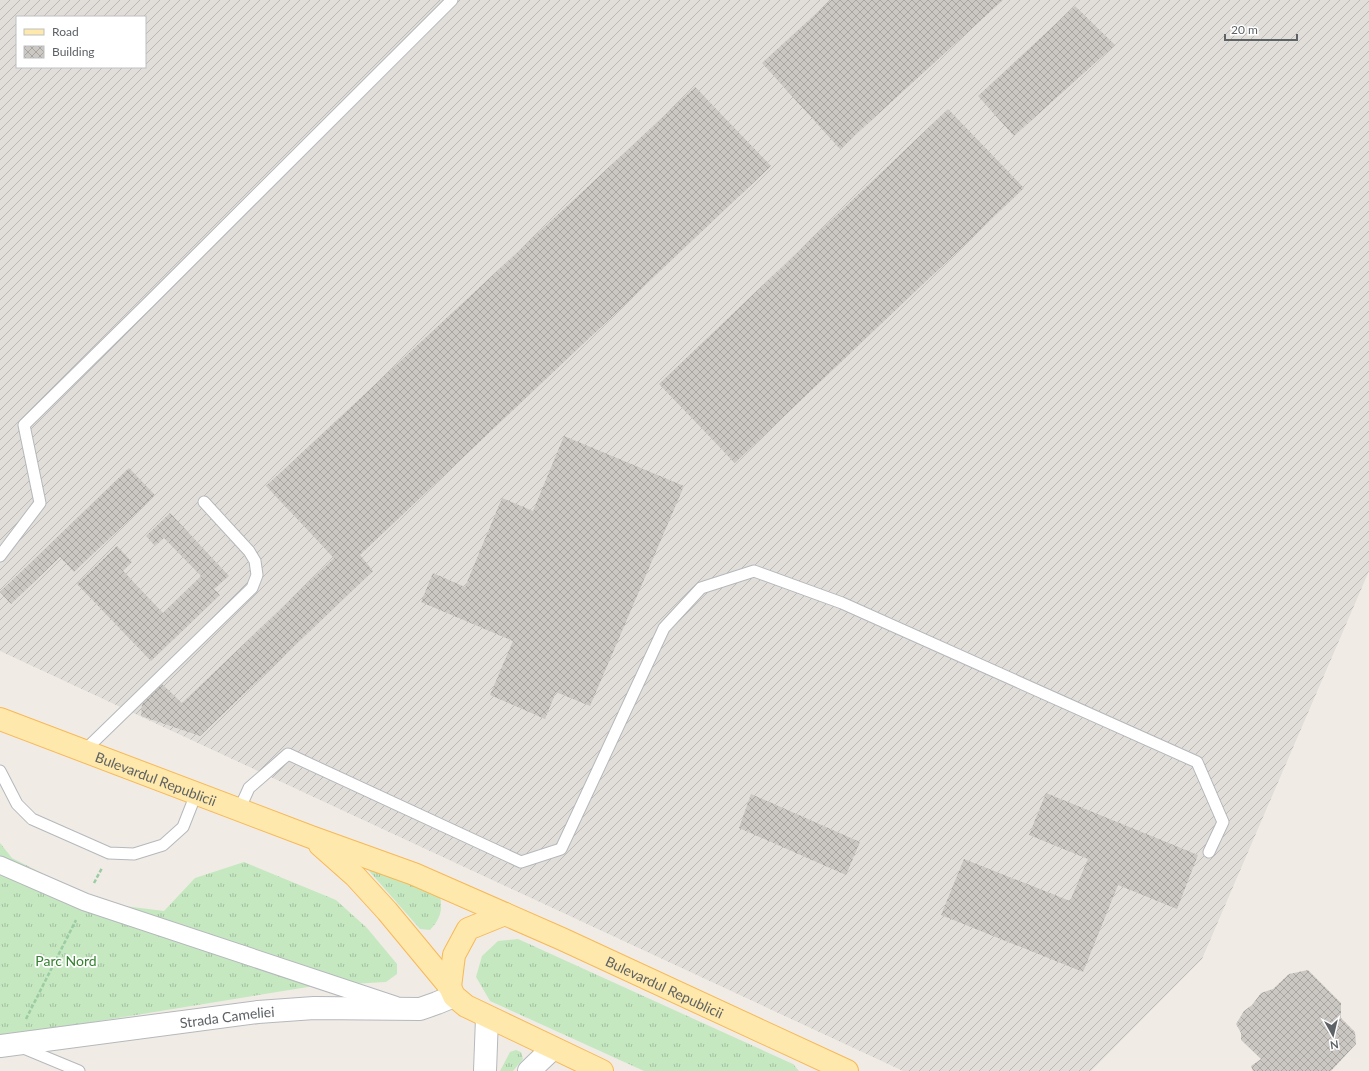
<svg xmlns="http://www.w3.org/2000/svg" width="1369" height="1071" viewBox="0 0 1369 1071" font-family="Lato,sans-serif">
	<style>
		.industrial { fill: url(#industrial-furrows); fill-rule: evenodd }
		.grass { fill: url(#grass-tufts) }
		.building { fill: url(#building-cross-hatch) }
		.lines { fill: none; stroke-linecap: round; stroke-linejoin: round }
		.service-casing { stroke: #b5b8bc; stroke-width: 13 }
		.pedestrian-casing { stroke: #b5b8bc; stroke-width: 19 }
		.minor-casing { stroke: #b5b8bc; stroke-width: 24 }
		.primary-casing { stroke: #f8b856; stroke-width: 24 }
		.path { stroke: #9bcca3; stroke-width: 2.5; stroke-dasharray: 4 2; stroke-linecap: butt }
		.service { stroke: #fff; stroke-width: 11 }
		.pedestrian { stroke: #fff; stroke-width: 17 }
		.minor { stroke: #fff; stroke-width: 22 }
		.primary { stroke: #ffe8ab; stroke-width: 22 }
		.labels { text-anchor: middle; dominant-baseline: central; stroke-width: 3.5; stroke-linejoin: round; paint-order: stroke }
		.street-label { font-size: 14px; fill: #5d6266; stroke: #fff }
		.park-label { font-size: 14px; fill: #358230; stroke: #fff }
	</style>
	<defs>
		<pattern id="industrial-furrows" width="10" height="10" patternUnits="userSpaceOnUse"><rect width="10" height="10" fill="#e1ded9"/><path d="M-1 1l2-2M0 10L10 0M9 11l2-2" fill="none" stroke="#bab7b4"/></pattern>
		<pattern id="grass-tufts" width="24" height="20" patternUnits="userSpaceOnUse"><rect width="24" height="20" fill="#c5e8c0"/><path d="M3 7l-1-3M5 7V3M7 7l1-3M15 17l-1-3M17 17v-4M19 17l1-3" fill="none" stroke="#a3bfa0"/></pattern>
		<pattern id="building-cross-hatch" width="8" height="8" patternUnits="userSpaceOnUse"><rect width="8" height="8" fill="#cbc7c2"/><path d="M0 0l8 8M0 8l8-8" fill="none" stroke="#a8a5a1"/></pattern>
	</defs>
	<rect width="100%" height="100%" fill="#f0ece5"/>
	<path class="industrial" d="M0,0h1369v571l-167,388 -111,112h-188l-903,-420zM17,17h128v50h-128z"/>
	<g class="grass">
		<polygon points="0,843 12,858 101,903 164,911 195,878 244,862 336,900 367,928 397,964 397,974 386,982 314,986 75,1025 0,1035"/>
		<path d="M363,864l77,32c3,15 0,23 -10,34l-10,-1z"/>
		<polygon points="518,939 793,1064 799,1071 644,1071 490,1001 476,977 482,956 498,941"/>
		<polygon points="516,1050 521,1052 523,1059 513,1071 500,1071 510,1052"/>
	</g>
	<g class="building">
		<polygon points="831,0 1003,0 840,149 762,63"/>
		<polygon points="1075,6 1115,45 1014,136 978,96"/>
		<polygon points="695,87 771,166 360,555 373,571 200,736 141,716 142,704 162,684 182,703 334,558 266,486"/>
		<polygon points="948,109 1024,188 735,463 659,384"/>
		<polygon points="564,436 684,486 590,706 556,692 545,719 490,695 513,641 421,602 433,573 465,587 502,498 533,511"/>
		<polygon points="129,468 155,495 74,572 60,557 11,604 0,592"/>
		<polygon points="170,513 229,576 214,589 220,595 151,661 77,584 117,546 132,562 123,571 163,613 201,576 164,538 155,546 146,536"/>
		<polygon points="1046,793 1198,855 1177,909 1118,885 1083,972 941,915 964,859 1070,901 1088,859 1029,835"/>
		<polygon points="751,794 860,842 846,875 739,828"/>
		<polygon points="1308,970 1341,1003 1341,1018 1355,1032 1356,1044 1331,1071 1253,1071 1251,1066 1261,1059 1241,1040 1241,1033 1236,1024 1244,1011 1252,1005 1261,993 1273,989 1289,974"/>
	</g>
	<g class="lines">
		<g class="service-casing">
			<g id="service">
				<polyline points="0,556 40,503 24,425 149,302 452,0"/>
				<polyline points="84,751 252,588 257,575 255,561 249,551 204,502"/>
				<polyline points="0,771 17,804 32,819 109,853 134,854 163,845 183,827 196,794"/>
				<polyline points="239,810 249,788 288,754 521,862 561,849 664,628 701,588 754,571 842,603 1197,762 1223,822 1209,852"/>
				<polyline points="21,1047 79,1071"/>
			</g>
		</g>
		<g class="pedestrian-casing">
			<polyline id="pedestrian" points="0,865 85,902 395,1005"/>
		</g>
		<g class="minor-casing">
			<g id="minor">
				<path id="s1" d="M0,1046l258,-34 56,-4 106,1 17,-6 17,-7"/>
				<polyline points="485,1071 487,1018"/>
				<polyline points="529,1071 552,1049"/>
			</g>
		</g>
		<g class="primary-casing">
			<g id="primary">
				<path id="s2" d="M0,719l311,118 103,37 148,65 285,132"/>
				<polyline points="320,845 355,876 387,911 450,987 454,996 466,1006 602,1071"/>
				<polyline points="450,987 454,955 468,929 505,914"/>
			</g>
		</g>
		<g class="path">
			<polyline points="94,883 102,868"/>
			<polyline points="26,1019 76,920"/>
		</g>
		<use href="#service" class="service"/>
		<use href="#pedestrian" class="pedestrian"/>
		<use href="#minor" class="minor"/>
		<use href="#primary" class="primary"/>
	</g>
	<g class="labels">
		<g class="street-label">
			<text stroke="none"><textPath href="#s2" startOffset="167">Bulevardul Republicii</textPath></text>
			<text stroke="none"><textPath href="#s2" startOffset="717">Bulevardul Republicii</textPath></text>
			<text stroke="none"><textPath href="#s1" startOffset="229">Strada Cameliei</textPath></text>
		</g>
		<g class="park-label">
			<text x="66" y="960">Parc Nord</text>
		</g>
	</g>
	<rect x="16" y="16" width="130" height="52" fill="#ffffff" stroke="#bec0c2"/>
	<rect x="24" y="29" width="20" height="6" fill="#ffe8ab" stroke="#bec0c2"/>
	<text x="52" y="36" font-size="12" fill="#5d6266">Road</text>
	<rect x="24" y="46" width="20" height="12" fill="url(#building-cross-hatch)" stroke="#bec0c2"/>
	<text x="52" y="56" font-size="12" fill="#5d6266">Building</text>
	<g transform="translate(1333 1035) rotate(172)" stroke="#ffffff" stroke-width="3" paint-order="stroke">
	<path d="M0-3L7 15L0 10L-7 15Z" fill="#5d6266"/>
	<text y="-6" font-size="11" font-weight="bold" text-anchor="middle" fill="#5d6266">N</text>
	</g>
	<path d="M1225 34v6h72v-6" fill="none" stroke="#5d6266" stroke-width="2"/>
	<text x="1231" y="34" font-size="12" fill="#5d6266" stroke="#ffffff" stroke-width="3" paint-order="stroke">20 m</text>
</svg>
